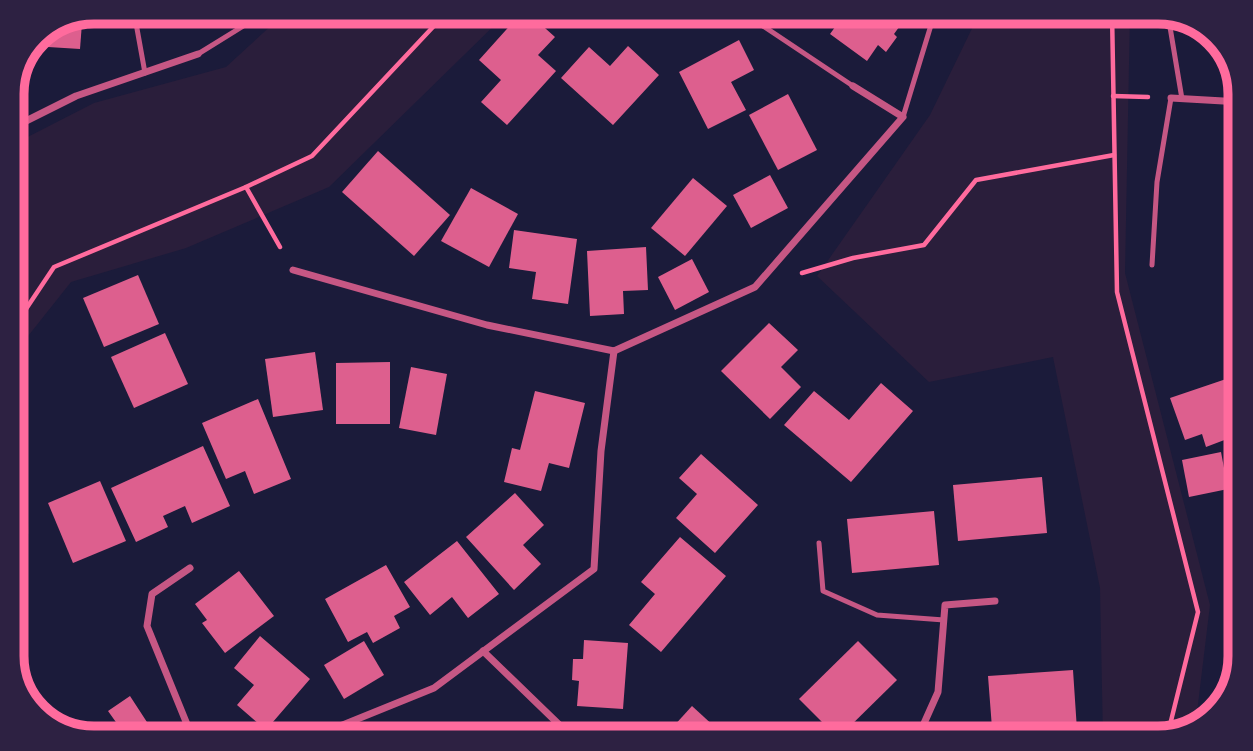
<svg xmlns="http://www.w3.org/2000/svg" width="1253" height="751" viewBox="0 0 1253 751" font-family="'Fira Sans',sans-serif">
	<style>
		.green { fill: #2a1e3b }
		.building { fill: #dd5f8e }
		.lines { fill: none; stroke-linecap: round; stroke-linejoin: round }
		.path { stroke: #ff6b9d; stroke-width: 4.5 }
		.service { stroke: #c65784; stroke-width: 5 }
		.minor { stroke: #c65784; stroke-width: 7 }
		.rim { fill: none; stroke: #ff6b9d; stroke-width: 9 }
	</style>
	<rect width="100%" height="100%" fill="#1b1b3a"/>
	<g class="green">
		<polygon points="286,12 508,12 329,187 186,248 71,282 13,355 29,533 12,556 12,221 23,208 12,195 12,145 94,103 226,67"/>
		<polygon points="980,12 1130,12 1125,273 1210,605 1195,729 1159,739 1103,739 1100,588 1053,357 929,382 817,276 930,115"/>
	</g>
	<g class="building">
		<polygon points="522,12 527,12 555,37 538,55 556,71 507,125 481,102 501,80 479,60"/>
		<polygon points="846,12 910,12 894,34 897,37 886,52 878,45 867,61 830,34"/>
		<polygon points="69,23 82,23 80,49 32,46 37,36"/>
		<polygon points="1207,30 1225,48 1209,51"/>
		<polygon points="739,40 754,70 731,82 746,110 708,129 679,72"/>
		<polygon points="628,46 659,75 613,125 561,78 589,47 610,66"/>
		<polygon points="788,94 817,150 778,170 749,115"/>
		<polygon points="378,151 450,215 414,256 342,192"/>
		<polygon points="770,175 788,208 751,228 733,195"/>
		<polygon points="693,178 727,206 685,256 651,228"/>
		<polygon points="471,188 518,214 489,267 441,241"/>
		<polygon points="514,230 577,239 568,304 532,299 536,272 509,268"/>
		<polygon points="646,247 648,290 623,291 624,314 590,316 587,251"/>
		<polygon points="692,259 709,292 675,310 658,277"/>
		<polygon points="138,275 159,324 104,347 83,298"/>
		<polygon points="769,323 798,350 781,367 801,387 770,419 721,371"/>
		<polygon points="165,333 188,384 134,408 111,357"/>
		<polygon points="315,352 323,410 273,417 265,359"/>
		<polygon points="390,362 390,424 336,424 336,363"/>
		<polygon points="411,367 447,374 436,435 399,428"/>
		<polygon points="1229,378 1241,411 1241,424 1224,430 1227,439 1206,447 1202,434 1185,440 1170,398"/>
		<polygon points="881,383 913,411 851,482 784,425 814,391 849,420"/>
		<polygon points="535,391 585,403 569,468 549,463 541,491 504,482 512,448 520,450"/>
		<polygon points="258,399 291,479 254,494 245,471 226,479 202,423"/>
		<polygon points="203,446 230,506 192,523 185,506 163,516 168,527 136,542 111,488"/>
		<polygon points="1221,452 1228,489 1189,497 1182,460"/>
		<polygon points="701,454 758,505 715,553 676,518 697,494 679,478"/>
		<polygon points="1042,477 1047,533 958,541 953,485"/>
		<polygon points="100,481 126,541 73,563 48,503"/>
		<polygon points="515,493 544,525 523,545 541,564 514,590 466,537"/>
		<polygon points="934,511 939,565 852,573 847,519"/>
		<polygon points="680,537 726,576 661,652 629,625 655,594 641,582"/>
		<polygon points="457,541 499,594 468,618 452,597 430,615 404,582"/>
		<polygon points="386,565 410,607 394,616 400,628 373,643 367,632 348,642 325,599"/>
		<polygon points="239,571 274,616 225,653 202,623 207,620 195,604"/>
		<polygon points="260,636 310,679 266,730 237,705 254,685 234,668"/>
		<polygon points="584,640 628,643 623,709 577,706 579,681 572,680 573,659 583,659"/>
		<polygon points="364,641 384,675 344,699 324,665"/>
		<polygon points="858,641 897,680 838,738 799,699"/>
		<polygon points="1073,670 1077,730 1045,732 1046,739 1013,739 1013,727 992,728 988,676"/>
		<polygon points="1218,687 1232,689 1229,698 1214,713"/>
		<polygon points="130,696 158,739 97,739 118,725 108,711"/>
		<polygon points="692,706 728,739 662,739"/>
	</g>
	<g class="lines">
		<g class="path">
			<polyline points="1112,12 1117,292 1198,612 1167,737"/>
			<polyline points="1113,96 1148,97"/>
			<polyline points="246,187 280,247"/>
			<polyline points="802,273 853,258 924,245 976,180 1114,155"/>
			<polyline points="12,330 54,267 246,187 312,156 447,12"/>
		</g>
		<g class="service">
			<polyline points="134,12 145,73"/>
			<polyline points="742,12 853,86"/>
			<polyline points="603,14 607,12"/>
			<polyline points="1168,15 1182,99"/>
			<polyline points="198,54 266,12"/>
			<polyline points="903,117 935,12"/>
			<polyline points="1152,265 1157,182 1171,98"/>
			<polyline points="819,543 823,591 877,615 944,620"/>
		</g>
		<g class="minor">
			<polyline points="1171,98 1241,102"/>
			<polyline points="12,128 76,96 198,54"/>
			<polyline points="293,270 487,325 614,351 755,287 903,117 853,86"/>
			<polyline points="190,568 152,594 147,626 193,739"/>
			<polyline points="483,651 574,739"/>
			<polyline points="308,739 434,688 594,569 601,451 614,351"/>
			<polyline points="917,739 938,692 945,605 995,601"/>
		</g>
	</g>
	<path d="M0 0H1253V751H0ZM94 24H1158A70 70 0 0 1 1228 94V656A70 70 0 0 1 1158 726H94A70 70 0 0 1 24 656V94A70 70 0 0 1 94 24Z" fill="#2d2142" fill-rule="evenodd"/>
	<path class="rim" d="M94 24H1158A70 70 0 0 1 1228 94V656A70 70 0 0 1 1158 726H94A70 70 0 0 1 24 656V94A70 70 0 0 1 94 24Z"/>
</svg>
